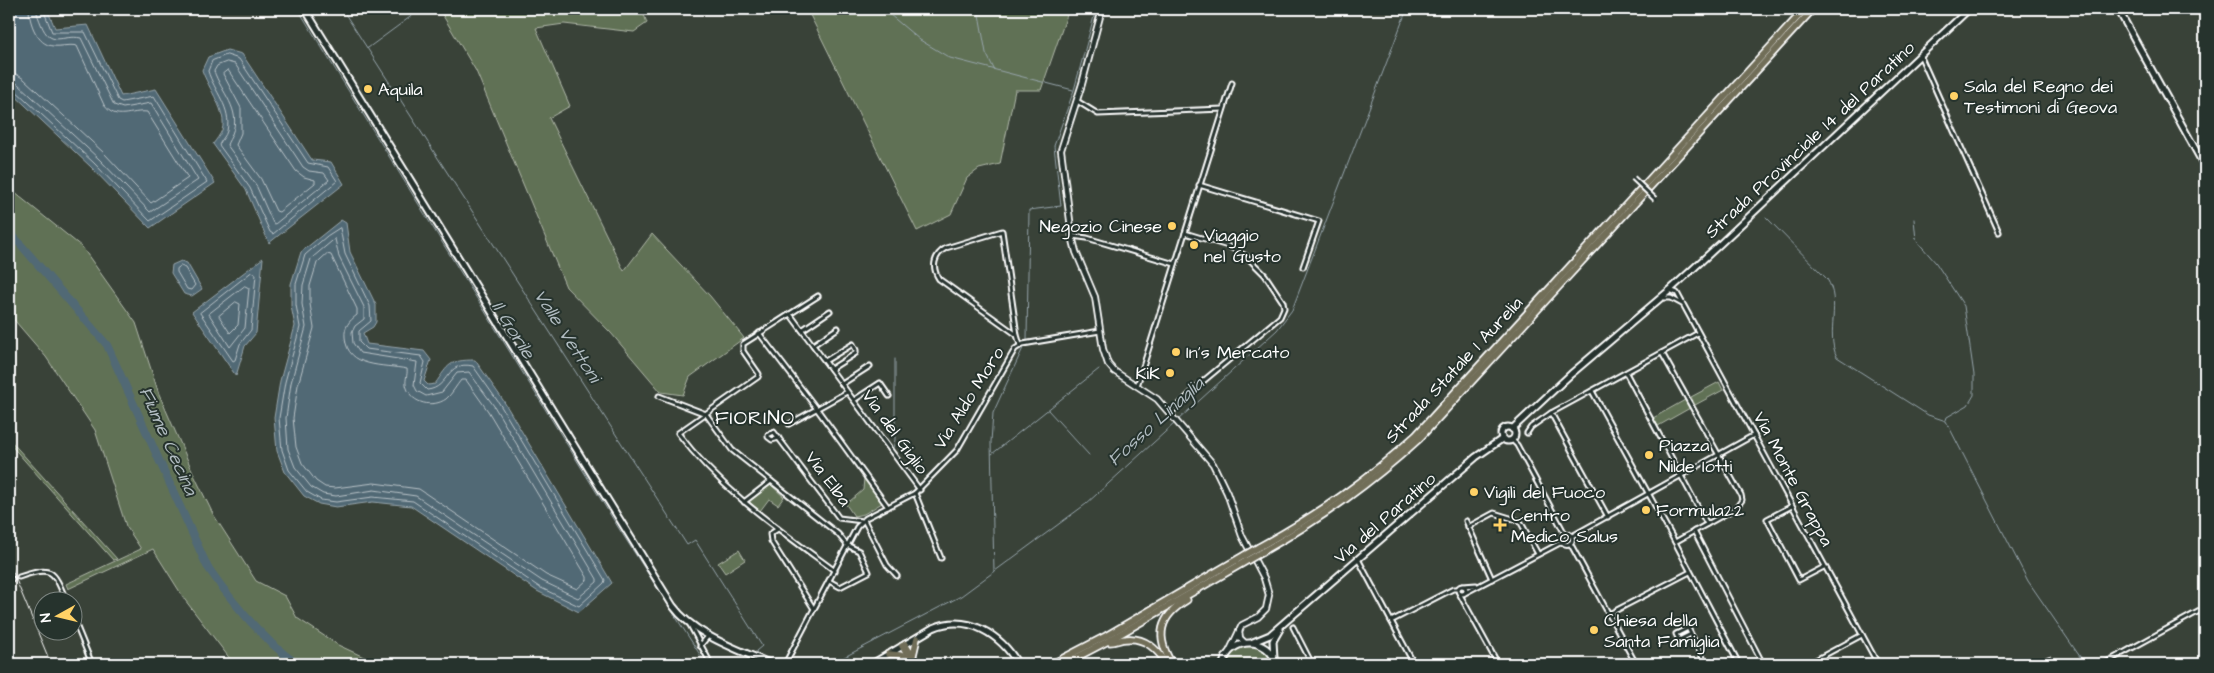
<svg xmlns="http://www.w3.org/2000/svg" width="2214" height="673" viewBox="0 0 2214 673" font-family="'Architects Daughter',sans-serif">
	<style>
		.green { fill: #607154; stroke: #b0b8aa }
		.water { fill: #516975; stroke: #97a5ac }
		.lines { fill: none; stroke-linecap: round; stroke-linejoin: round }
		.shore { stroke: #b9c3c8; stroke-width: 1 }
		.stream { stroke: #97a5ac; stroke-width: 1 }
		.river { stroke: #516975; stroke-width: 8 }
		.minor-casing { stroke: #fff; stroke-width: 7 }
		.tertiary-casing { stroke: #fff; stroke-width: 8 }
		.secondary-casing { stroke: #fff; stroke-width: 9 }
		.trunk-casing { stroke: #fff; stroke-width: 9 }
		.minor { stroke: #26332d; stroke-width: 3 }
		.tertiary { stroke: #26332d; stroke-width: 4.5 }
		.secondary { stroke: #26332d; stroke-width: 5 }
		.trunk { stroke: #716e59; stroke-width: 5.5 }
		.rail { stroke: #fff; stroke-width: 1 }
		.minor-bridge-casing { stroke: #fff; stroke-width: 7; stroke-linecap: butt }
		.trunk-bridge-casing { stroke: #fff; stroke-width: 9; stroke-linecap: butt }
		.minor-bridge { stroke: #26332d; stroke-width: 3 }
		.trunk-bridge { stroke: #716e59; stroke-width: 5.5 }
		.poi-dot { fill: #ffd166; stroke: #26332d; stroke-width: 2 }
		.labels { text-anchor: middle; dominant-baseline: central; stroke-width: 4; stroke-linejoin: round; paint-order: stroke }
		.poi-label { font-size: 18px; fill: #fff; stroke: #26332d; text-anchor: start }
		.street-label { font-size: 18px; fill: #fff; stroke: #26332d }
		.water-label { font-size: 19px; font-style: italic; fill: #b1bcc1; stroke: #26332d }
		.quarter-label { font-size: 20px; letter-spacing: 1px; fill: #fff; stroke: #26332d }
	</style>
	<rect width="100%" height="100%" fill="#394238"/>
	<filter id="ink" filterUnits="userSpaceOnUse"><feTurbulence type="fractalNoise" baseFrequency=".02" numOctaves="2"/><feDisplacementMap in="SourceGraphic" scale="10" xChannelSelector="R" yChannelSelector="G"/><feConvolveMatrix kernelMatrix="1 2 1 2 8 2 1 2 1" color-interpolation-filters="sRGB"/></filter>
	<g filter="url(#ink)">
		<g class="green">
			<polygon points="439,9 642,9 647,23 634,32 564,24 536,28 570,106 549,118 624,271 652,234 710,296 744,338 690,377 683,395 661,392 611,333 566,287 476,71"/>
			<polygon points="807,9 1069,9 1041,90 1015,90 1000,164 979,169 967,178 951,214 917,231"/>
			<polygon points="9,188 82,247 136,323 159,394 195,477 213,514 256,581 285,596 297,618 338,645 379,664 234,664 185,600 153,549 68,589 66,584 141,549 126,526 95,430 46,357 9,314"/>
			<polygon points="1719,382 1723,390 1695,405 1691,397"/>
			<polygon points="1685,400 1690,408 1658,426 1653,418"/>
			<polygon points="9,439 117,559 113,560 9,443"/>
			<polygon points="864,478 882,503 864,514 854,516 843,500 850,501 863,490"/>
			<polygon points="771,485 784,497 778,505 769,499 760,511 748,501"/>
			<polygon points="739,550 745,560 725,573 718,563"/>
			<path d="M1245,645c15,2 23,4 28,19h-47l9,-14z"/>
		</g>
		<g class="water">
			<polygon points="9,9 47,9 55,28 88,25 121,96 156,89 215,183 150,228 91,167 9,90"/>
			<path d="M227,50l15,4 70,106 19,2 13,22 -75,59 -23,-53 -33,-46c3,-4 7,-9 9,-14 6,-17 -14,-42 -20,-60l6,-13z"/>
			<path d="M341,220l5,3 4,29 26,53v17l-3,5 -10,6 4,11 57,7 7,9 -7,21 4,4 7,-1c14,-20 14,-24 40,-24l28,40 109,183 -33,29 -42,-21 -126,-85 -38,-4 -37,5 -17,-3 -15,-8 -19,-24 -8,-21 -3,-33 6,-37 15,-55 -4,-20v-22l10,-32z"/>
			<polygon points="263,258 256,333 245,346 236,376 192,312"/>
			<polygon points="181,261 187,263 202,289 192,296 184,294 171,273 172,265"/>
		</g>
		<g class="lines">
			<g class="shore">
				<path d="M227,55l12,4 69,104 20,4 9,14 -64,53 -3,-2 -20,-44 -31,-43c2,-5 7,-9 8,-14 5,-23 -13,-40 -19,-60l4,-10z"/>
				<path d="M227,62l8,2 68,103 6,4 15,2 5,7 -54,44 -2,-1 -17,-38 -29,-40c1,-4 4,-7 5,-11 10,-24 -11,-42 -18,-63l3,-5z"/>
				<polygon points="228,70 296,171 304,177 315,180 315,183 279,212 276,211 261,179 236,145 241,133 241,108 223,74"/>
				<path d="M9,73l7,1 8,5 80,74 47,50 37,-25 -41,-66c-16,-2 -31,10 -43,-7l-27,-59c-8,-2 -16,1 -24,0 -16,-1 -24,-24 -24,-37"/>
				<path d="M9,81l9,3 81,75 51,53 48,-32 -47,-77 -28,5 -9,-3 -33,-67c-19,-4 -30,11 -40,-14 -2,-5 -4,-10 -5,-15"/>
				<polyline points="9,87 14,89 94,163 150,221 207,182 154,96 122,102 118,100 85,32 52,32 43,9"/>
				<path d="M340,228l5,26 25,52 1,15 -12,10v11l7,7 55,7 4,6 -5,21 7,7c23,-2 18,-30 46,-24l26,37 106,177 -1,3 -25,23 -40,-19 -126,-86 -40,-4 -37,5 -15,-2 -14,-8 -18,-22 -7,-20 -3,-32 6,-36 15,-55 -4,-22v-21l9,-29 22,-19z"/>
				<polygon points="335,239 339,257 364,307 364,319 355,326 352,332 353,343 360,353 417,362 414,385 417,391 426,396 442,392 457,373 469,372 494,406 597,579 597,582 578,598 542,581 416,496 374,490 336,496 323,494 311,487 295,467 288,449 286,418 291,383 306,327 302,304 303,285 311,259"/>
				<path d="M327,254l4,1 26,54v6c-8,6 -13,12 -12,22 2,32 39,27 62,32 1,6 -3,12 0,19 5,16 26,20 39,11 6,-5 10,-13 15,-19h5l22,31 99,166v3l-10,9 -31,-14 -127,-86 -45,-6 -39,5 -10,-1 -9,-6 -14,-18 -6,-16 -3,-29 5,-33 16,-57 -4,-24v-18l7,-23z"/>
				<polygon points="181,266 185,268 195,285 191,290 187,289 177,272 177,269"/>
				<polygon points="252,272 256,274 251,330 240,344 235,360 233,361 200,313"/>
				<polygon points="245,286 249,288 245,328 230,347 209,314"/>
				<polygon points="236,302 240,304 238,325 230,333 219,316"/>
			</g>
			<g class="stream">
				<polyline points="298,9 618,527 706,664"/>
				<polyline points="342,9 687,545 695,540 762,646 756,651 757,656"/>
				<polyline points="626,9 634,13"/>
				<polyline points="883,9 920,40 950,58 1073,90"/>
				<polyline points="978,9 986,53 994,69"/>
				<polyline points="368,48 421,9"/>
				<path d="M1766,217l61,62c15,23 -2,54 10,78l91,58 18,6 82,160 57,83"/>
				<polyline points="1914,219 1916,240 1936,263 1964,306 1974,375 1974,395 1968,405 1947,417 1946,420"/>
				<polyline points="1027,340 1029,210 1061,206 1054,146 1074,90 1096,9"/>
				<polyline points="1048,410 1089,455"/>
				<polyline points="1178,420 1277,330 1292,310 1407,9"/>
				<polyline points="893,448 895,440 895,359"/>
				<polyline points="992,454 1099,369"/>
				<polyline points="994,572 991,442 993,413 1023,348"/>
				<polyline points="831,664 961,596 1086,504 1175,423"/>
			</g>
			<path class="river" d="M9,231l98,114 100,221c24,35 55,73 90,98"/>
			<g class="minor-casing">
				<g id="minor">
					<polyline points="1920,55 1999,232"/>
					<polyline points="1077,101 1098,114 1223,109"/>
					<polyline points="1199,185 1319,221 1303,267"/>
					<polyline points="1072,236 1087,238 1175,264"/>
					<polyline points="1670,290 1677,293 1684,306 1878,664"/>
					<path d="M818,296l-75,48v7l16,23 -1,3 -80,56c44,58 99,95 157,138"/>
					<polyline points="1663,298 1671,298 1682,304"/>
					<polyline points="790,314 920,490"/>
					<polyline points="802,330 830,311"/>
					<polyline points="759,333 817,409 888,507"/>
					<path d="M1017,335l-78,-56c-8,-12 -5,-24 7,-31l56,-17 15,104 3,10"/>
					<polyline points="813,345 838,328"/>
					<polyline points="1662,353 1741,495 1742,500 1736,508 1675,542"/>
					<polyline points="825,361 853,344 856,350 856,353 831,369"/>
					<polyline points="1626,373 1707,524"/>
					<polyline points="842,384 870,366"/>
					<polyline points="1137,386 1232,83"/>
					<polyline points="1592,391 1675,542 1739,664"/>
					<polyline points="659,396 706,414 732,450 838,534 847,545 859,551 869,572 840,587 829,581"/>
					<polyline points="854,400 880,383 889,396"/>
					<polyline points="1171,413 1201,383 1280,317 1284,308 1283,302 1265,275 1246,256 1228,246 1185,233"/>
					<polyline points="1551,413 1608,517"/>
					<polyline points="789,424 847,392"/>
					<polyline points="1527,433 1531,427 1551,413 1698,333"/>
					<polyline points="779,438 772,440 768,437 768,435 774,432 839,518 862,521"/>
					<polyline points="1512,440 1517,445 1565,534"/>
					<polyline points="915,493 941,558"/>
					<polyline points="744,502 771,481"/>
					<polyline points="1792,506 1767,519 1799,580 1824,567"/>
					<polyline points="864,520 887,565 897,576"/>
					<polyline points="1466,521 1492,579"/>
					<polyline points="1468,527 1494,513 1520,521 1538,554"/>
					<polyline points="778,529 770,534 771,541 814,609"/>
					<polyline points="1694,531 1763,664"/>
					<circle cx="1567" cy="539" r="5.5"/>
					<polyline points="1572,536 1754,435"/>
					<polyline points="1570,543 1636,664"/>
					<polyline points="1358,559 1414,664"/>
					<path d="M19,577c33,-11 34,-8 47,23"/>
					<polyline points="9,580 12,579"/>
					<polyline points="1463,586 1476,585"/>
					<circle cx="1462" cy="590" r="4"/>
					<polyline points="1459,593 1498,664"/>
					<polyline points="1465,593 1562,542"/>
					<polyline points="1609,614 1690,572"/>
					<polyline points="72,615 92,664"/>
					<polyline points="1391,621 1453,589 1458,589"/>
					<polyline points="689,623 711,664"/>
					<polyline points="1293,627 1312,664"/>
					<polyline points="1691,634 1679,640 1676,634 1688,628 1706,664"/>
					<polyline points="700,646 709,635"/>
					<polyline points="785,664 857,527 866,518 915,493 957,450 1015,349 1023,344 1100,331"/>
					<polyline points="1808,664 1862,635"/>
					<polyline points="2038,664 2049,659"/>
					<polyline points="2103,664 2205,608"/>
				</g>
			</g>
			<g class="tertiary-casing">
				<g id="tertiary">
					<polyline points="1102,9 1082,84 1061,150 1072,236 1076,252 1095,297 1103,349 1108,364 1114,371 1157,399 1213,464 1227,493 1242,536 1264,578 1269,595 1266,609 1258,617 1242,625 1230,650"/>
					<polyline points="1239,631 1240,638 1245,643"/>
				</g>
			</g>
			<g class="secondary-casing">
				<g id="secondary">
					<path d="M305,9l368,597c22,30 65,43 98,58"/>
					<polyline points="2118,9 2205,167"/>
					<circle cx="1508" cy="434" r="7"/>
					<polyline points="1512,429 1571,374 1670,290 1720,244 1969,9"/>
					<polyline points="1253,642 1270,635 1293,615 1476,457 1502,439"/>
					<polyline points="1274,658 1273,641 1280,629"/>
					<path d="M872,664l61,-36c35,-15 68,7 85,36"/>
					<path d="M1223,664c7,-28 46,-28 53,0"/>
				</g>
			</g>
			<g class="trunk-casing">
				<g id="trunk">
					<path d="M1259,547c60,-33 107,-66 157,-112l389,-426"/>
					<path d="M1262,552c60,-34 107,-67 157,-113l394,-430"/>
					<path d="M1110,642c6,0 10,-3 16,-3 19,-2 31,10 41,25"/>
					<polyline points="905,644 917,664"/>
					<polyline points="902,646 912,664"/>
					<polyline points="888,654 900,655 909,659"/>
					<polyline points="913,655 917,638"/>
					<polyline points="1052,664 1106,636 1245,555"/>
					<polyline points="1064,664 1108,641 1248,560"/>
					<path d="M1172,664c-17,-28 -13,-47 15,-64"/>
				</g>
			</g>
			<use href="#minor" class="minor"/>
			<use href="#tertiary" class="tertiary"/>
			<use href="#secondary" class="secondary"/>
			<use href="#trunk" class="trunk"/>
			<polyline class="rail" points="9,563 51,664"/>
			<g class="minor-bridge-casing">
				<polyline id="minor-bridge" points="1633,178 1655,199"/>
			</g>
			<g class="trunk-bridge-casing">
				<g id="trunk-bridge">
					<polyline points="1245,555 1259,547"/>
					<polyline points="1248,560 1262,552"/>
				</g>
			</g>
			<use href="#minor-bridge" class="minor-bridge"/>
			<use href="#trunk-bridge" class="trunk-bridge"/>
		</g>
	</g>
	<g class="poi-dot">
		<circle cx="368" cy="89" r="5"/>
		<circle cx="1954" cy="96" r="5"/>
		<circle cx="1172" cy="226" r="5"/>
		<circle cx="1194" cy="245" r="5"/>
		<circle cx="1176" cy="352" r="5"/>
		<circle cx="1170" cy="373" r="5"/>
		<circle cx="1649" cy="455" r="5"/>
		<circle cx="1474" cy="492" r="5"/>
		<circle cx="1646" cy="510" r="5"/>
		<path d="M1497.5 517.5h5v5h5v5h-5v5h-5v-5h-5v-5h5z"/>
		<circle cx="1594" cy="630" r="5"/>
	</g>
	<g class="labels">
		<g class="poi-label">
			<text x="1964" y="86">Sala del Regno dei<tspan x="1964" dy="21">Testimoni di Geova</tspan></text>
			<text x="378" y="89">Aquila</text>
			<text x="1162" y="226" text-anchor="end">Negozio Cinese</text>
			<text x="1204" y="235">Viaggio<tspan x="1204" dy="21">nel Gusto</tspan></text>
			<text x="1186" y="352">In's Mercato</text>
			<text x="1160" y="373" text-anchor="end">KiK</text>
			<text x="1659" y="445">Piazza<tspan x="1659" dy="21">Nilde Iotti</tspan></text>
			<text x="1484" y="492">Vigili del Fuoco</text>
			<text x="1656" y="510">Formula22</text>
			<text x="1511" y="515">Centro<tspan x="1511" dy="21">Medico Salus</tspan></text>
			<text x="1604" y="620">Chiesa della<tspan x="1604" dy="21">Santa Famiglia</tspan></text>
		</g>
		<g class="street-label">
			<text transform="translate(1810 140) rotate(-43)">Strada Provinciale 14 del Paratino</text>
			<text transform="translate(1454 370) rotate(-47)">Strada Statale 1 Aurelia</text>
			<text transform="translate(969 398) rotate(-58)">Via Aldo Moro</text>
			<text transform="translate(895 432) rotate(54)">Via del Giglio</text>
			<text transform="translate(828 479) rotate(53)">Via Elba</text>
			<text transform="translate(1793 479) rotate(62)">Via Monte Grappa</text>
			<text transform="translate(1385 518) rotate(-41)">Via del Paratino</text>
		</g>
		<g class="water-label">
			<text transform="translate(513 330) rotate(58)">Il Gorile</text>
			<text transform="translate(567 336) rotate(57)">Valle Vettoni</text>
			<text transform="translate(1156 422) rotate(-42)">Fosso Linaglia</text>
			<text transform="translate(168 441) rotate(66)">Fiume Cecina</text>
		</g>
		<g class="quarter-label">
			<text x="755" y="418">FIORINO</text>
		</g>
	</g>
	<rect width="2214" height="673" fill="none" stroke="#26332d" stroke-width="30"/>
	<rect x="15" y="15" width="2184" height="643" fill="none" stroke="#fff" stroke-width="2" filter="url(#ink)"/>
	<g transform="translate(58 616) rotate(262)"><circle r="24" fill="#26332d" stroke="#7d8581"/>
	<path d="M0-4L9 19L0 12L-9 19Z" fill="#ffd166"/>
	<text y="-8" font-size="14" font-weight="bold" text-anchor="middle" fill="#ffffff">N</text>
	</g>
</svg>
